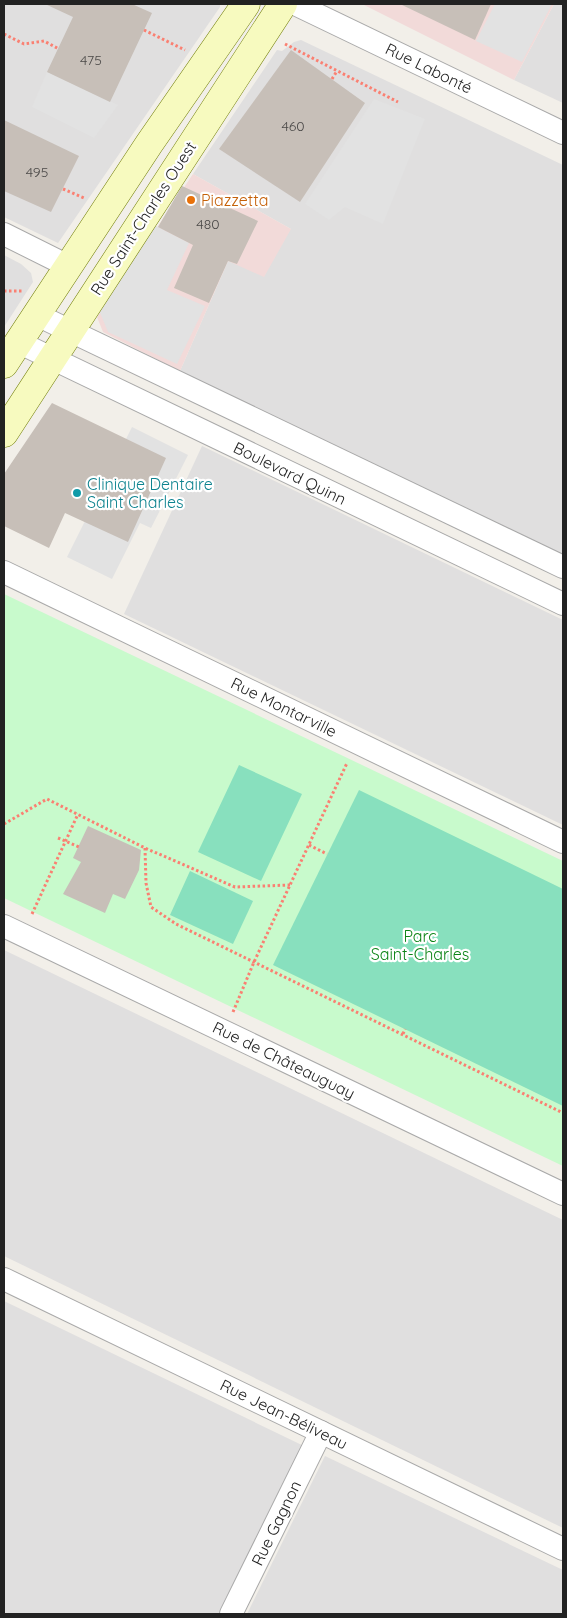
<svg xmlns="http://www.w3.org/2000/svg" width="567" height="1618" viewBox="0 0 567 1618" font-family="Quicksand,sans-serif">
	<style>
		.residential { fill: #e0dfdf }
		.commercial { fill: #f2dad9 }
		.park { fill: #c8facc }
		.pitch { fill: #88e0be }
		.parking { fill: #e2e2e2 }
		.building { fill: #c7bfb8 }
		.lines { fill: none; stroke-linecap: round; stroke-linejoin: round }
		.street-casing { stroke: #a9a9a9; stroke-width: 24 }
		.secondary-casing { stroke: #707d05; stroke-width: 29 }
		.path { stroke: #fa8072; stroke-width: 3; stroke-dasharray: 2.5 2.5; stroke-linecap: butt }
		.street { stroke: #fff; stroke-width: 22 }
		.secondary { stroke: #f7fabf; stroke-width: 28 }
		.food-dot { fill: #e8710a; stroke: #fff; stroke-width: 2 }
		.culture-dot { fill: #0f9aa8; stroke: #fff; stroke-width: 2 }
		.labels { text-anchor: middle; dominant-baseline: central; stroke-width: 4.5; stroke-linejoin: round; paint-order: stroke }
		.number-label { font-size: 14px; fill: #4b4948 }
		.street-label { font-size: 16px; fill: #222; stroke: #fff }
		.food-label { font-size: 16px; fill: #c56008; stroke: #fff; text-anchor: start }
		.culture-label { font-size: 16px; fill: #0d838f; stroke: #fff; text-anchor: start }
		.park-label { font-size: 16px; fill: #0c8416; stroke: #fff }
	</style>
	<rect width="100%" height="100%" fill="#f2efe9"/>
	<g class="residential">
		<polygon points="4,4 220,4 220,7 58,243 4,217"/>
		<polygon points="554,4 563,4 563,103 514,80"/>
		<polygon points="301,40 563,165 563,556 180,371 228,261 237,264 291,229 193,174 277,50 282,51 294,42"/>
		<polygon points="4,255 21,264 31,273 33,282 4,327"/>
		<polygon points="202,446 563,620 563,825 124,614"/>
		<polygon points="4,950 563,1220 563,1528 4,1256"/>
		<polygon points="4,1301 308,1448 222,1614 4,1614"/>
		<polygon points="325,1456 563,1570 563,1614 247,1614"/>
	</g>
	<g class="commercial">
		<polygon points="362,4 554,4 514,80"/>
		<polygon points="193,174 291,229 264,277 228,261 180,371 103,332 97,317"/>
	</g>
	<polygon class="park" points="4,594 563,861 563,1166 4,898"/>
	<g class="pitch">
		<polygon points="239,765 302,794 261,881 198,852"/>
		<polygon points="359,790 563,889 563,1106 273,965"/>
		<polygon points="190,871 253,901 233,944 170,915"/>
	</g>
	<g class="parking">
		<polygon points="495,4 552,4 522,62 476,41"/>
		<polygon points="47,72 118,105 94,138 32,107"/>
		<polygon points="374,99 425,119 383,224 345,207 329,220 305,204"/>
		<polygon points="154,225 189,243 167,290 205,306 177,364 108,332 99,310"/>
		<polygon points="132,427 188,455 151,528 140,523 112,579 67,557"/>
	</g>
	<g class="building">
		<polygon points="45,4 132,4 152,13 110,102 47,72 73,17"/>
		<polygon points="400,4 491,4 475,40"/>
		<polygon points="291,50 365,103 300,202 219,149"/>
		<polygon points="4,120 79,156 51,212 4,191"/>
		<polygon points="182,186 258,221 237,264 228,261 209,303 174,288 193,245 158,227"/>
		<polygon points="52,403 166,458 128,542 65,513 49,548 4,526 4,474"/>
		<polygon points="88,826 141,850 139,870 125,899 113,894 105,913 63,894 81,862 73,858"/>
	</g>
	<g class="lines">
		<g class="street-casing">
			<g id="street">
				<polyline points="295,4 563,133"/>
				<polyline points="4,234 68,266"/>
				<polyline points="37,315 563,567"/>
				<polyline points="18,342 563,604"/>
				<polyline points="4,572 563,842"/>
				<polyline points="4,926 563,1194"/>
				<polyline points="4,1279 563,1549"/>
				<polyline points="231,1614 321,1432"/>
			</g>
		</g>
		<g class="secondary-casing">
			<g id="secondary">
				<polyline points="4,364 149,144 246,4"/>
				<polyline points="4,433 283,4"/>
			</g>
		</g>
		<g class="path">
			<polyline points="144,30 185,50"/>
			<polyline points="4,34 24,44 44,41 59,49"/>
			<polyline points="285,44 398,102"/>
			<polyline points="332,79 337,71"/>
			<polyline points="63,189 84,198"/>
			<polyline points="4,291 23,291"/>
			<polyline points="4,824 47,799 145,848 235,887 290,885"/>
			<polyline points="58,838 79,847"/>
			<polyline points="309,845 327,854"/>
			<polyline points="145,848 146,883 151,907 176,924 563,1113"/>
			<polyline points="32,914 78,814"/>
			<polyline points="233,1012 254,962 347,763"/>
			<polyline points="403,1034 405,1029"/>
		</g>
		<use href="#street" class="street"/>
		<use href="#secondary" class="secondary"/>
	</g>
	<circle class="food-dot" cx="191" cy="200" r="5"/>
	<circle class="culture-dot" cx="77" cy="493" r="5"/>
	<g class="labels">
		<g class="number-label">
			<text x="91" y="60">475</text>
			<text x="293" y="126">460</text>
			<text x="37" y="172">495</text>
			<text x="208" y="224">480</text>
		</g>
		<g class="street-label">
			<text transform="translate(429 68) rotate(26)">Rue Labonté</text>
			<text transform="translate(143 218) rotate(-57)">Rue Saint-Charles Ouest</text>
			<text transform="translate(290 473) rotate(26)">Boulevard Quinn</text>
			<text transform="translate(284 707) rotate(26)">Rue Montarville</text>
			<text transform="translate(284 1060) rotate(26)">Rue de Châteauguay</text>
			<text transform="translate(284 1414) rotate(26)">Rue Jean-Béliveau</text>
			<text transform="translate(276 1523) rotate(-64)">Rue Gagnon</text>
		</g>
		<g class="food-label">
			<text x="201" y="200">Piazzetta</text>
		</g>
		<g class="culture-label">
			<text x="87" y="484">Clinique Dentaire<tspan x="87" dy="18">Saint Charles</tspan></text>
		</g>
		<g class="park-label">
			<text x="420" y="936">Parc<tspan x="420" dy="18">Saint-Charles</tspan></text>
		</g>
	</g>
	<rect width="567" height="1618" fill="none" stroke="#222222" stroke-width="10"/>
</svg>
